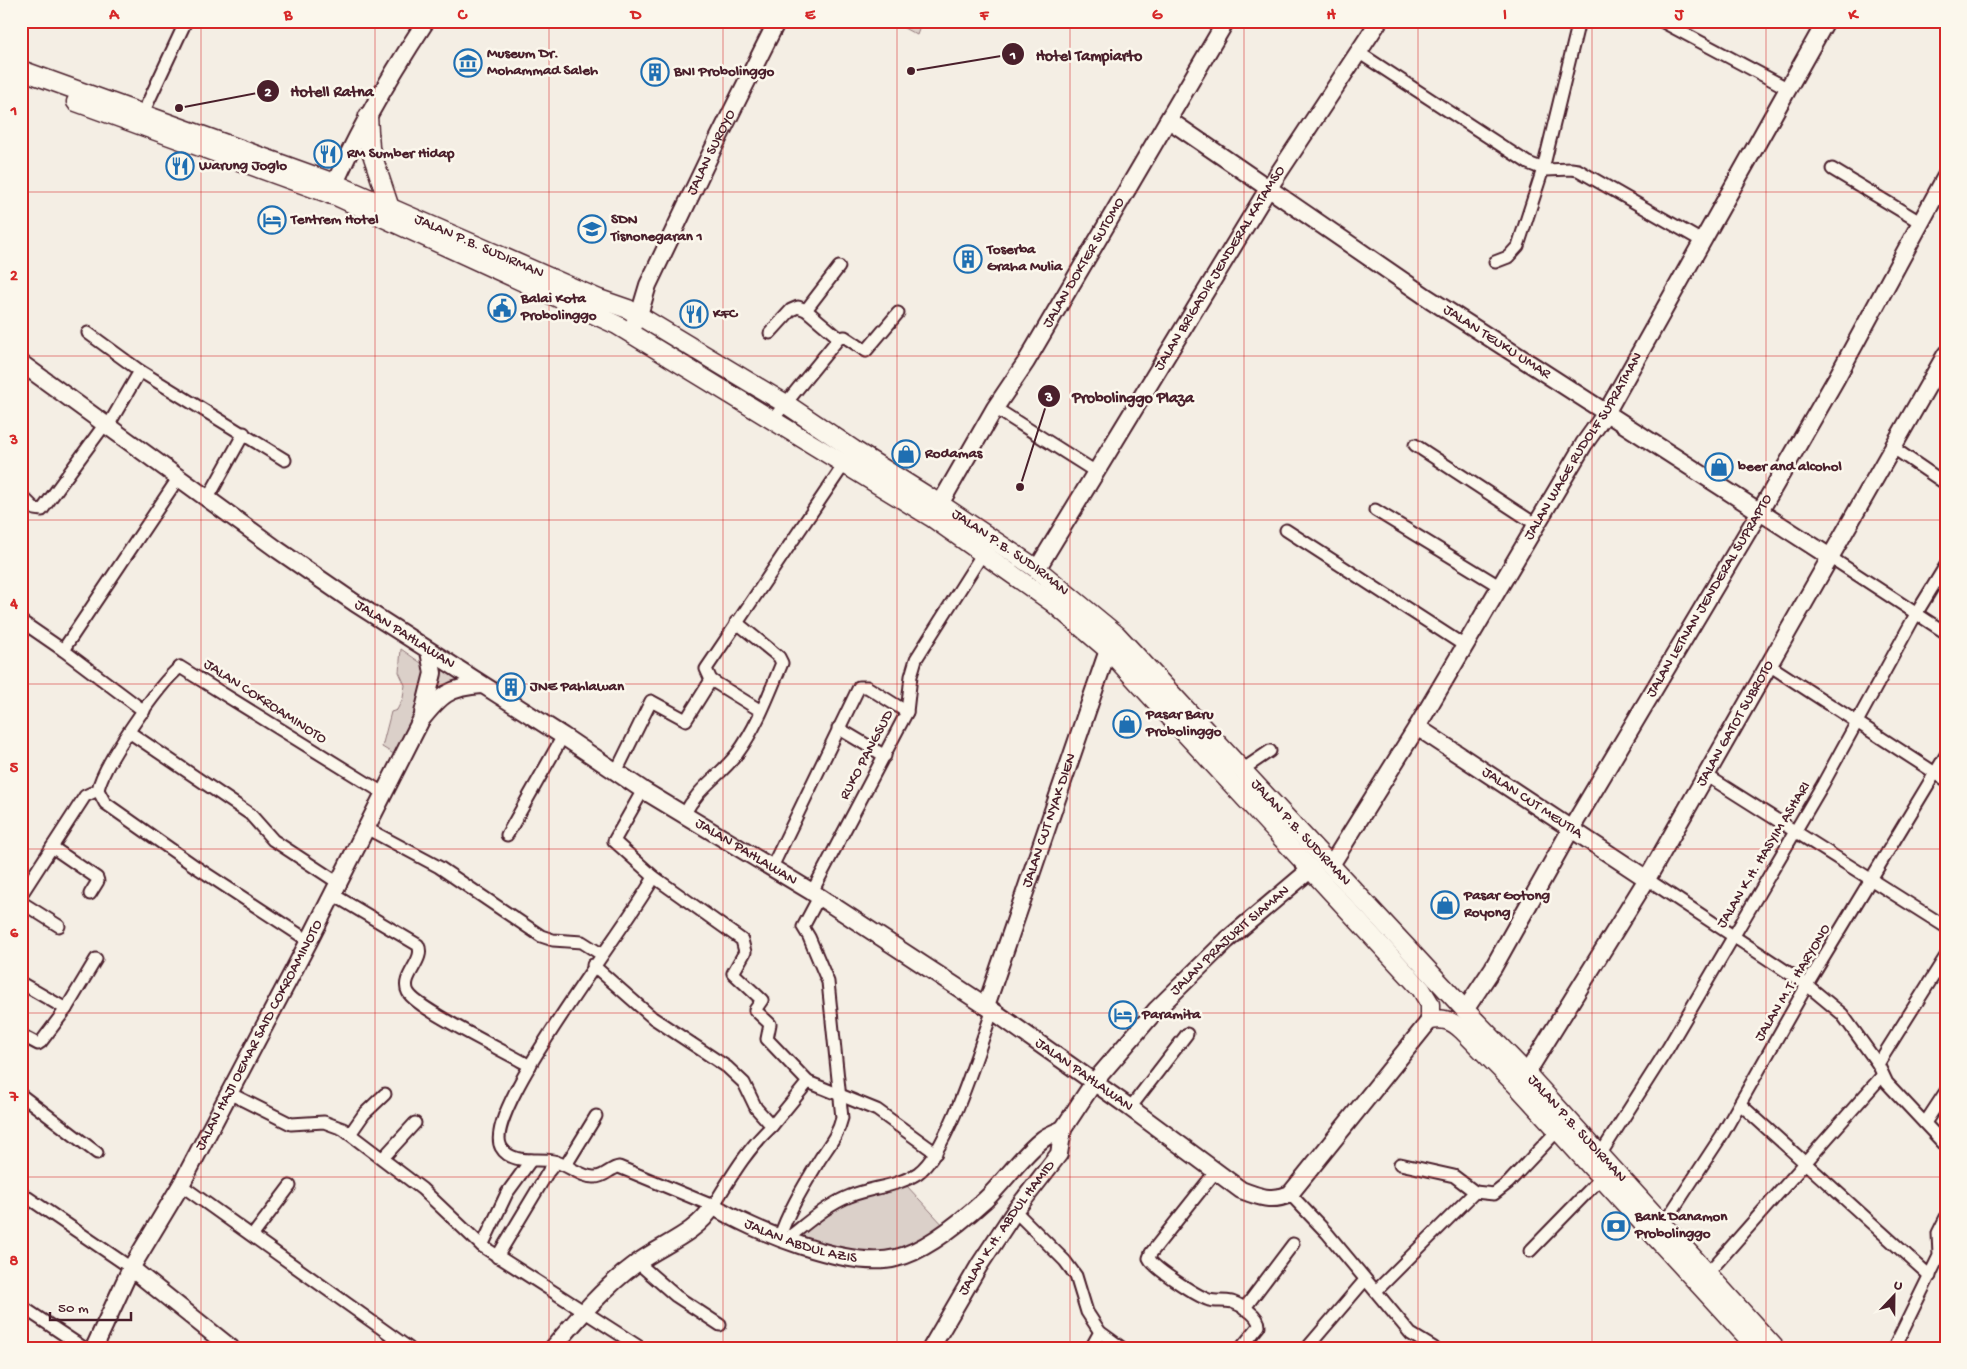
<svg xmlns="http://www.w3.org/2000/svg" width="1967" height="1369" viewBox="0 0 1967 1369" font-family="'Gochi Hand',sans-serif">
	<style>
		.green { fill: #dbd0c9; stroke: #92787a }
		.lines { fill: none; stroke-linecap: round; stroke-linejoin: round }
		.street-casing { stroke: #4a1f2b; stroke-width: 15 }
		.secondary-casing { stroke: #4a1f2b; stroke-width: 20 }
		.primary-casing { stroke: #4a1f2b; stroke-width: 21 }
		.street { stroke: #fbf7ec; stroke-width: 11 }
		.secondary { stroke: #fbf7ec; stroke-width: 16 }
		.primary { stroke: #fbf7ec; stroke-width: 18 }
		.grid { fill: none; stroke: #d62828; stroke-width: 1; stroke-opacity: 0.55 }
		.labels { text-anchor: middle; dominant-baseline: central; stroke-width: 5; stroke-linejoin: round; paint-order: stroke }
		.poi-label { font-size: 15px; font-weight: bold; fill: #4a1f2b; stroke: #fbf7ec; text-anchor: start }
		.street-label { font-size: 15px; fill: #4a1f2b; stroke: #fbf7ec }
		.leader { fill: none; stroke: #4a1f2b; stroke-width: 2 }
		.callout-dot { fill: #4a1f2b; stroke: #fbf7ec; stroke-width: 2 }
		.mark-label { font-size: 15px; text-anchor: middle; font-weight: bold; fill: #fff }
		.callout-label { font-size: 16px; text-anchor: middle; font-weight: bold; fill: #4a1f2b; stroke: #fbf7ec; stroke-width: 5; stroke-linejoin: round; paint-order: stroke }
		.neatline { fill: none; stroke: #d62828; stroke-width: 2 }
		.grid-label { font-size: 16px; text-anchor: middle; font-weight: bold; fill: #d62828 }
	</style>
	<rect width="100%" height="100%" fill="#f4eee4"/>
	<filter id="ink" filterUnits="userSpaceOnUse"><feTurbulence type="fractalNoise" baseFrequency=".02" numOctaves="2"/><feDisplacementMap in="SourceGraphic" scale="10" xChannelSelector="R" yChannelSelector="G"/><feConvolveMatrix kernelMatrix="1 2 1 2 8 2 1 2 1" color-interpolation-filters="sRGB"/></filter>
	<g filter="url(#ink)">
		<g class="green">
			<polygon points="891,21 922,21 917,35"/>
			<polygon points="401,649 421,663 427,671 417,718 397,756 382,747 391,712 397,710 403,698 405,685 399,672"/>
			<polygon points="440,666 461,679 446,685 438,691"/>
			<polygon points="906,1185 945,1227 893,1255 872,1258 795,1240 840,1207 862,1196"/>
		</g>
		<g class="lines">
			<g class="street-casing">
				<g id="street">
					<polyline points="1661,21 1789,89"/>
					<polyline points="1358,52 1528,163 1546,170 1571,169 1578,170 1702,241"/>
					<polyline points="143,113 186,21"/>
					<polyline points="1832,169 1920,222"/>
					<polyline points="1495,262 1508,257 1518,246 1543,169 1579,21"/>
					<polyline points="806,310 839,267"/>
					<polyline points="88,333 140,371 285,460"/>
					<polyline points="770,333 791,310 798,307 806,310 839,338"/>
					<polyline points="995,408 1096,472"/>
					<polyline points="773,419 839,338 845,337 866,351 898,313"/>
					<polyline points="108,426 140,371"/>
					<polyline points="1415,445 1537,525"/>
					<polyline points="1892,447 1946,484"/>
					<polyline points="21,495 35,509 42,510 105,424"/>
					<polyline points="208,498 244,433"/>
					<polyline points="1375,510 1499,586"/>
					<polyline points="1286,530 1465,646"/>
					<polyline points="1830,557 1946,633"/>
					<polyline points="21,621 63,650 179,477"/>
					<polyline points="63,650 144,711"/>
					<polyline points="1769,665 1946,780"/>
					<polyline points="761,711 711,680 706,669 847,460"/>
					<polyline points="838,728 885,756"/>
					<polyline points="129,732 250,814 273,840 337,882"/>
					<polyline points="1242,770 1270,751"/>
					<polyline points="616,772 651,701 686,720 711,680"/>
					<polyline points="1706,775 1946,927"/>
					<path d="M684,815c15,-29 34,-37 53,-61 20,-27 32,-60 45,-91l-3,-6 -43,-35"/>
					<polyline points="366,828 439,867 541,936 553,940 582,942 601,954"/>
					<polyline points="507,835 563,736"/>
					<polyline points="52,847 97,878 98,881 90,894"/>
					<polyline points="772,867 859,687 867,687 907,712"/>
					<polyline points="654,877 742,940 745,952 733,973 762,1000 755,1010 770,1024 767,1039 808,1082 877,1110 936,1153"/>
					<polyline points="1647,879 1807,985 1842,1014 1878,1064 1887,1083 1946,1146"/>
					<polyline points="812,892 907,712 911,676 916,659 983,553"/>
					<path d="M332,894l86,51c8,15 -18,31 -10,47 8,17 101,61 122,74"/>
					<polyline points="21,895 85,796 98,790"/>
					<polyline points="21,902 59,926"/>
					<path d="M309,941l-113,-74 -91,-64 -7,-13c5,-26 61,-106 82,-123l203,126"/>
					<path d="M593,965l60,53 74,49 17,16 12,25 16,18c-25,23 -41,51 -59,80l-94,-39c-9,1 -14,10 -24,10 -13,1 -28,-13 -42,-16 -16,-3 -42,4 -52,-14 -20,-36 132,-228 153,-270l-40,-36 29,-51"/>
					<polyline points="21,983 66,1009"/>
					<polyline points="21,1035 38,1044 41,1042 66,1009 96,959"/>
					<polyline points="1878,1064 1946,956"/>
					<polyline points="229,1093 291,1124 324,1122 343,1129 422,1189 482,1246 641,1348"/>
					<polyline points="21,1095 97,1153"/>
					<polyline points="1740,1104 1930,1276"/>
					<polyline points="1130,1108 1187,1034"/>
					<polyline points="1925,1123 1946,1091"/>
					<polyline points="772,1126 808,1082"/>
					<polyline points="350,1134 364,1114 385,1094"/>
					<polyline points="383,1158 415,1123"/>
					<polyline points="1598,1158 1668,1048 1823,784 1916,614 1946,565"/>
					<polyline points="566,1165 596,1116"/>
					<path d="M1216,1171l-65,82 -2,5c4,10 48,38 60,42 7,2 15,0 23,2 9,3 27,13 27,24l-18,22"/>
					<polyline points="181,1185 409,1348"/>
					<polyline points="1475,1192 1494,1194 1508,1183 1557,1131"/>
					<polyline points="21,1193 131,1268"/>
					<polyline points="1290,1194 1327,1233 1411,1334 1434,1348"/>
					<polyline points="1015,1211 1065,1261 1076,1276 1087,1312 1100,1332 1122,1348"/>
					<polyline points="1663,1225 1722,1135 1807,985 1946,755"/>
					<polyline points="253,1235 290,1186"/>
					<path d="M779,1239c9,-28 26,-55 41,-80 9,-14 18,-24 22,-41l-14,-136 -19,-45 -6,-10 16,-30"/>
					<path d="M784,1241c20,-15 42,-36 66,-45 22,-9 47,-9 68,-23 30,-21 61,-125 74,-161"/>
					<polyline points="482,1246 507,1193 531,1160"/>
					<polyline points="1530,1251 1601,1178"/>
					<polyline points="497,1257 548,1172 556,1162"/>
					<polyline points="637,1262 676,1296 720,1325"/>
					<polyline points="1708,1273 1882,1076"/>
					<polyline points="1376,1291 1475,1192 1454,1176 1400,1164"/>
					<polyline points="21,1306 84,1348"/>
					<polyline points="1244,1309 1293,1244"/>
					<polyline points="1091,1348 1100,1332"/>
					<polyline points="1307,1348 1365,1280"/>
					<polyline points="1894,1348 1939,1256 1938,1233 1946,1217"/>
				</g>
			</g>
			<g class="secondary-casing">
				<g id="secondary">
					<path id="s1" d="M1169,120l259,178 402,259"/>
					<path d="M330,195c25,-61 60,-119 96,-174"/>
					<path id="s2" d="M629,332l10,-17 9,-30 64,-134 65,-130"/>
					<path id="s3" d="M21,363l257,187 77,53 208,133 80,54 169,102 174,114 143,101 112,83c18,7 31,12 49,4l140,-174"/>
					<path id="s4" d="M940,504l55,-96 31,-46 200,-341"/>
					<path id="s5" d="M1037,569l231,-380 111,-168"/>
					<polyline points="423,713 433,673 429,651"/>
					<path id="s6" d="M1417,727l230,152"/>
					<path id="s7" d="M1331,865l86,-138 167,-283 22,-31 220,-392"/>
					<path id="s8" d="M986,1006l122,-356 5,-9"/>
					<path id="s9" d="M1465,1010l28,-42 78,-139 188,-316 77,-134 110,-203"/>
					<path id="s10" d="M1520,1084l127,-205 299,-525"/>
					<polyline points="131,1268 231,1348"/>
					<path id="s11" d="M94,1348l37,-80 50,-83 128,-244 112,-221c20,-25 28,-33 61,-35"/>
					<path id="s12" d="M553,1348c26,-31 51,-61 84,-85 26,-19 59,-29 76,-57 40,25 137,64 183,52 30,-7 67,-38 89,-58 20,-19 36,-44 58,-61 5,-4 13,-7 20,-10"/>
					<path id="s13" d="M931,1348l49,-84 35,-53 44,-57 4,-25 31,-47 62,-72 71,-70 84,-71"/>
				</g>
			</g>
			<g class="primary-casing">
				<g id="primary">
					<path id="s14" d="M21,70l313,113 265,116 29,10 158,95 68,46 86,54 97,65 80,66 348,375 62,64 248,274"/>
					<path d="M76,102l262,95 279,128 314,192 122,86 55,47 313,339 9,15v16c14,-2 21,0 32,10l56,57 239,261"/>
					<polyline points="368,116 370,148 389,205"/>
				</g>
			</g>
			<use href="#street" class="street"/>
			<use href="#secondary" class="secondary"/>
			<use href="#primary" class="primary"/>
		</g>
	</g>
	<path class="grid" d="M201,21v1327M375,21v1327M549,21v1327M723,21v1327M897,21v1327M1070,21v1327M1244,21v1327M1418,21v1327M1592,21v1327M1766,21v1327M21,192h1925M21,356h1925M21,520h1925M21,684h1925M21,849h1925M21,1013h1925M21,1177h1925"/>
	<defs>
		<g id="museum-ring" transform="scale(1.4375)"><circle r="9.5" fill="#fbf7ec" stroke="#1f6fb2" stroke-width="1.5"/><path d="M0-6L6-3V-2H-6V-3ZM-5-1h2V3h-2ZM-1-1h2V3h-2ZM3-1h2V3H3ZM-6 4H6V6H-6Z" fill="#1f6fb2"/></g>
		<g id="building-ring" transform="scale(1.4375)"><circle r="9.5" fill="#fbf7ec" stroke="#1f6fb2" stroke-width="1.5"/><path d="M-4-6H4V6H1V3H-1V6H-4ZM-2.5-4.3h1.7v1.8h-1.7ZM.8-4.3h1.7v1.8H.8ZM-2.5-1h1.7V.8h-1.7ZM.8-1h1.7V.8H.8Z" fill="#1f6fb2"/></g>
		<g id="restaurant-ring" transform="scale(1.4375)"><circle r="9.5" fill="#fbf7ec" stroke="#1f6fb2" stroke-width="1.5"/><path d="M-5-6h1v4h1v-4h1v4h1v-4h1v5L-1.5 .5V6h-2V.5L-5-1ZM5-6V6H3V1.5H1.5Q1.5-4 5-6Z" fill="#1f6fb2"/></g>
		<g id="hotel-ring" transform="scale(1.4375)"><circle r="9.5" fill="#fbf7ec" stroke="#1f6fb2" stroke-width="1.5"/><path d="M-6-4.5h1.5V1H6V5H4.5V3h-9V5H-6ZM-4 0a1.8 1.8 0 1 1 3.6 0ZM.5 0V-2.5h3Q6-2.5 6 0Z" fill="#1f6fb2"/></g>
		<g id="school-ring" transform="scale(1.4375)"><circle r="9.5" fill="#fbf7ec" stroke="#1f6fb2" stroke-width="1.5"/><path d="M0-5L7-2L0 1L-7-2ZM-4 1L0 2.5L4 1V4Q0 6-4 4Z" fill="#1f6fb2"/></g>
		<g id="civic-ring" transform="scale(1.4375)"><circle r="9.5" fill="#fbf7ec" stroke="#1f6fb2" stroke-width="1.5"/><path d="M-.6-6.5H3V-4.5H.6V-3L4-1V1h2V6H-6V1h2V-1L-.6-3ZM-1.2 2.5V6h2.4V2.5Z" fill="#1f6fb2"/></g>
		<g id="shop-ring" transform="scale(1.4375)"><circle r="9.5" fill="#fbf7ec" stroke="#1f6fb2" stroke-width="1.5"/><path d="M-5-2.5h2.3a2.7 3.5 0 0 1 5.4 0H5L5.5 6h-11ZM-1.5-2.5h3a1.5 2.3 0 0 0-3 0Z" fill="#1f6fb2"/></g>
		<g id="bank-ring" transform="scale(1.4375)"><circle r="9.5" fill="#fbf7ec" stroke="#1f6fb2" stroke-width="1.5"/><path d="M-6-4H6V4H-6ZM0-2.3a2.3 2.3 0 1 0 0 4.6a2.3 2.3 0 1 0 0-4.6Z" fill="#1f6fb2"/></g>
	</defs>
	<g fill-rule="evenodd">
		<use href="#museum-ring" x="468" y="63"/>
		<use href="#building-ring" x="655" y="72"/>
		<use href="#restaurant-ring" x="328" y="154"/>
		<use href="#restaurant-ring" x="180" y="166"/>
		<use href="#hotel-ring" x="272" y="220"/>
		<use href="#school-ring" x="592" y="229"/>
		<use href="#building-ring" x="968" y="259"/>
		<use href="#civic-ring" x="502" y="308"/>
		<use href="#restaurant-ring" x="694" y="314"/>
		<use href="#shop-ring" x="906" y="454"/>
		<use href="#shop-ring" x="1719" y="467"/>
		<use href="#building-ring" x="511" y="687"/>
		<use href="#shop-ring" x="1127" y="724"/>
		<use href="#shop-ring" x="1445" y="905"/>
		<use href="#hotel-ring" x="1123" y="1015"/>
		<use href="#bank-ring" x="1616" y="1226"/>
	</g>
	<g class="labels">
		<g class="poi-label">
			<text x="487" y="54">Museum Dr.<tspan x="487" dy="17">Mohammad Saleh</tspan></text>
			<text x="674" y="72">BNI Probolinggo</text>
			<text x="347" y="154">RM Sumber Hidap</text>
			<text x="199" y="166">Warung Joglo</text>
			<text x="291" y="220">Tentrem Hotel</text>
			<text x="611" y="220">SDN<tspan x="611" dy="17">Tisnonegaran 1</tspan></text>
			<text x="987" y="250">Toserba<tspan x="987" dy="17">Graha Mulia</tspan></text>
			<text x="521" y="299">Balai Kota<tspan x="521" dy="17">Probolinggo</tspan></text>
			<text x="713" y="314">KFC</text>
			<text x="925" y="454">Rodamas</text>
			<text x="1738" y="467">beer and alcohol</text>
			<text x="530" y="687">JNE Pahlawan</text>
			<text x="1146" y="715">Pasar Baru<tspan x="1146" dy="17">Probolinggo</tspan></text>
			<text x="1464" y="896">Pasar Gotong<tspan x="1464" dy="17">Royong</tspan></text>
			<text x="1142" y="1015">Paramita</text>
			<text x="1635" y="1217">Bank Danamon<tspan x="1635" dy="17">Probolinggo</tspan></text>
		</g>
		<g class="street-label">
			<text stroke="none"><textPath href="#s2" startOffset="198">JALAN SUROYO</textPath></text>
			<text stroke="none"><textPath href="#s14" startOffset="491">JALAN P.B. SUDIRMAN</textPath></text>
			<text stroke="none"><textPath href="#s4" startOffset="281">JALAN DOKTER SUTOMO</textPath></text>
			<text stroke="none"><textPath href="#s5" startOffset="352">JALAN BRIGADIR JENDERAL KATAMSO</textPath></text>
			<text stroke="none"><textPath href="#s1" startOffset="396">JALAN TEUKU UMAR</textPath></text>
			<text stroke="none"><textPath href="#s7" startOffset="489">JALAN WAGE RUDOLF SUPRATMAN</textPath></text>
			<text stroke="none"><textPath href="#s14" startOffset="1106">JALAN P.B. SUDIRMAN</textPath></text>
			<text stroke="none"><textPath href="#s9" startOffset="481">JALAN LETNAN JENDERAL SUPRAPTO</textPath></text>
			<text stroke="none"><textPath href="#s3" startOffset="470">JALAN PAHLAWAN</textPath></text>
			<text transform="translate(265 702) rotate(33)">JALAN COKROAMINOTO</text>
			<text stroke="none"><textPath href="#s10" startOffset="420">JALAN GATOT SUBROTO</textPath></text>
			<text transform="translate(867 755) rotate(-62)">RUKO PANGSUD</text>
			<text stroke="none"><textPath href="#s6" startOffset="138">JALAN CUT MEUTIA</textPath></text>
			<text stroke="none"><textPath href="#s8" startOffset="196">JALAN CUT NYAK DIEN</textPath></text>
			<text stroke="none"><textPath href="#s14" startOffset="1511">JALAN P.B. SUDIRMAN</textPath></text>
			<text stroke="none"><textPath href="#s3" startOffset="875">JALAN PAHLAWAN</textPath></text>
			<text transform="translate(1764 855) rotate(-59)">JALAN K.H. HASYIM ASHARI</text>
			<text stroke="none"><textPath href="#s13" startOffset="511">JALAN PRAJURIT SIAMAN</textPath></text>
			<text transform="translate(1793 983) rotate(-59)">JALAN M.T. HARYONO</text>
			<text stroke="none"><textPath href="#s11" startOffset="354">JALAN HAJI OEMAR SAID COKROAMINOTO</textPath></text>
			<text stroke="none"><textPath href="#s3" startOffset="1280">JALAN PAHLAWAN</textPath></text>
			<text stroke="none"><textPath href="#s14" startOffset="1916">JALAN P.B. SUDIRMAN</textPath></text>
			<text stroke="none"><textPath href="#s13" startOffset="142">JALAN K.H. ABDUL HAMID</textPath></text>
			<text stroke="none"><textPath href="#s12" startOffset="311">JALAN ABDUL AZIS</textPath></text>
		</g>
	</g>
	<path class="leader" d="M911 71L1013 54M179 108L268 91M1020 487L1049 396"/>
	<g class="callout-dot">
		<circle cx="911" cy="71" r="5"/>
		<circle cx="179" cy="108" r="5"/>
		<circle cx="1020" cy="487" r="5"/>
		<circle cx="1013" cy="54" r="12"/>
		<circle cx="268" cy="91" r="12"/>
		<circle cx="1049" cy="396" r="12"/>
	</g>
	<g class="mark-label">
		<text x="1013" y="59">1</text>
		<text x="268" y="96">2</text>
		<text x="1049" y="401">3</text>
	</g>
	<g class="callout-label">
		<text x="1089" y="60">Hotel Tampiarto</text>
		<text x="332" y="96">Hotell Ratna</text>
		<text x="1133" y="402">Probolinggo Plaza</text>
	</g>
	<rect width="1967" height="1369" fill="none" stroke="#fbf7ec" stroke-width="55"/>
	<g transform="translate(1894 1296) rotate(22)" stroke="#fbf7ec" stroke-width="4" paint-order="stroke">
	<path d="M0-4L9 19L0 12L-9 19Z" fill="#4a1f2b"/>
	<text y="-8" font-size="14" font-weight="bold" text-anchor="middle" fill="#4a1f2b">U</text>
	</g>
	<path d="M50 1312v8h81v-8" fill="none" stroke="#4a1f2b" stroke-width="2.5"/>
	<text x="58" y="1312" font-size="15" fill="#4a1f2b" stroke="#fbf7ec" stroke-width="4" paint-order="stroke">50 m</text>
	<rect x="28" y="28" width="1912" height="1314" class="neatline"/>
	<g class="grid-label">
		<text x="114" y="19">A</text>
		<text x="288" y="19">B</text>
		<text x="462" y="19">C</text>
		<text x="636" y="19">D</text>
		<text x="810" y="19">E</text>
		<text x="984" y="19">F</text>
		<text x="1157" y="19">G</text>
		<text x="1331" y="19">H</text>
		<text x="1505" y="19">I</text>
		<text x="1679" y="19">J</text>
		<text x="1853" y="19">K</text>
		<text x="14" y="115">1</text>
		<text x="14" y="280">2</text>
		<text x="14" y="444">3</text>
		<text x="14" y="608">4</text>
		<text x="14" y="772">5</text>
		<text x="14" y="937">6</text>
		<text x="14" y="1101">7</text>
		<text x="14" y="1265">8</text>
	</g>
</svg>
